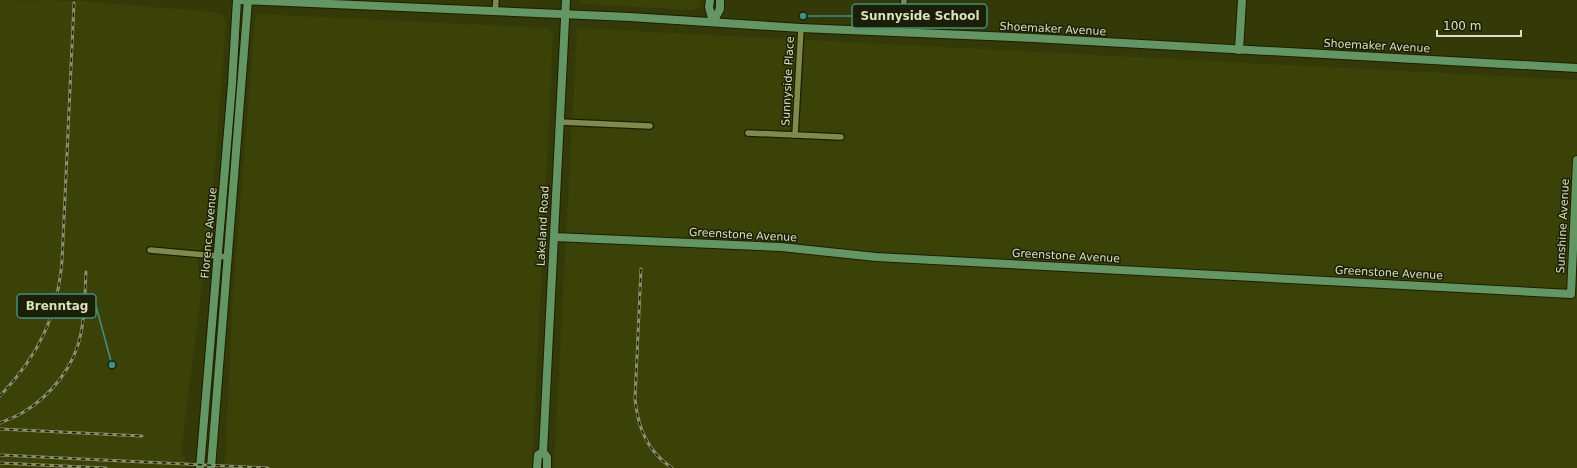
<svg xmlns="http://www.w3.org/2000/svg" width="1577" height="468" viewBox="0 0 1577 468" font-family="'DejaVu Sans',sans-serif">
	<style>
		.built { fill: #3b4208 }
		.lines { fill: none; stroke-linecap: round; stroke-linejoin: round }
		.street-casing { stroke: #1b1f00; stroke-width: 8 }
		.secondary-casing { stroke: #1b1f00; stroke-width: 10 }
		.street { stroke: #818a4c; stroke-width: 5.5 }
		.secondary { stroke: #649663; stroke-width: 8 }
		.rail-casing { stroke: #898f66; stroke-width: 3 }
		.rail { stroke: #1b1f05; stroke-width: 1.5; stroke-dasharray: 4.5; stroke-linecap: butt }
		.labels { text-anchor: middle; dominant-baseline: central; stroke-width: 3; stroke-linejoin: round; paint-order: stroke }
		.street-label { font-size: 11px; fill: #dae0c0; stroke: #1b1f05 }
		.leader { fill: none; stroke: #429082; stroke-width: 1.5 }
		.callout-dot { fill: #429082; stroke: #1b1f05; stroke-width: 1.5 }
		.callout { fill: #1b1f05; stroke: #429082; stroke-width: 1.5 }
		.callout-label { font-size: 12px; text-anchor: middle; font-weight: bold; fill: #dae0c0 }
	</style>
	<rect width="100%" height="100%" fill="#333907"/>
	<g class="built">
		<polygon points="0,0 82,1 215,12 223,15 226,24 209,242 202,247 197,264 203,278 183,434 181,455 185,456 184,468 0,468"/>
		<polygon points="578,0 701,0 699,9 692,10 582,4"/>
		<polygon points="261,14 548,28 553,34 532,468 225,468 232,308 255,20 257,16"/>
		<polygon points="577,28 1577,80 1577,468 554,468"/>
	</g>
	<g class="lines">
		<g class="street-casing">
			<g id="street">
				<polyline points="495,12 496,0"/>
				<polyline points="903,33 904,0"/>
				<polyline points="560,122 650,126"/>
				<polyline points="748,133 841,137"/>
				<polyline points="795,135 801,28"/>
				<polyline points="150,250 228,257"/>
			</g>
		</g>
		<g class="secondary-casing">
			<g id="secondary">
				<polyline points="240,0 630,17 801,28 1033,38 1577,68"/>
				<polyline points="710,0 709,7 713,22"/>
				<polyline points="713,22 720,9 720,0"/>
				<polyline points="1239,50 1242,0"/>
				<polyline points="554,237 781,247 876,257 1571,294 1577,160"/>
				<polyline points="200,468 232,84 237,0"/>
				<polyline points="211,468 248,0"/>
				<polyline points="537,468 538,455 543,452"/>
				<polyline points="547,468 547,457 543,452 566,0"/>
			</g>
		</g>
		<use href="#street" class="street"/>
		<use href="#secondary" class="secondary"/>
		<g class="rail-casing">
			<g id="rail">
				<path d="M641,269l-6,130c3,29 12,52 37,69"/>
				<path d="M0,396c39,-41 57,-79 62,-135l12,-258"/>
				<path d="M0,423c7,-3 15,-6 22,-10 29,-17 53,-47 59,-80 4,-20 4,-41 5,-61"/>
				<polyline points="0,429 142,436"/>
				<polyline points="0,455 268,468"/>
				<polyline points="0,463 106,468"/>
			</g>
		</g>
		<use href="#rail" class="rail"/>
	</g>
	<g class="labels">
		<g class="street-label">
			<text transform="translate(1053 29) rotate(3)">Shoemaker Avenue</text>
			<text transform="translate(1377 46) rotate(3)">Shoemaker Avenue</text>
			<text transform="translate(788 81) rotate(-87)">Sunnyside Place</text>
			<text transform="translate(543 226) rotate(-87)">Lakeland Road</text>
			<text transform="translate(1563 226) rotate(-87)">Sunshine Avenue</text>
			<text transform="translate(209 233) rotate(-85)">Florence Avenue</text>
			<text transform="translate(743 235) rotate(3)">Greenstone Avenue</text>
			<text transform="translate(1066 256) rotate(3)">Greenstone Avenue</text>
			<text transform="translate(1389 273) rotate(3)">Greenstone Avenue</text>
		</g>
	</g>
	<path class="leader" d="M803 16L852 16M112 365L96 306"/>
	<g class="callout-dot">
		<circle cx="803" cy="16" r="4"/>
		<circle cx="112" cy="365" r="4"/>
	</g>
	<g class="callout">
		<rect x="852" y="4" width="135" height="24" rx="4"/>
		<rect x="17" y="294" width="79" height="24" rx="4"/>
	</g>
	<g class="callout-label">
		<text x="920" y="20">Sunnyside School</text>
		<text x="57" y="310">Brenntag</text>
	</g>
	<path d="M1437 30v6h84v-6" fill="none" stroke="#dae0c0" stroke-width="2"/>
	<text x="1443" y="30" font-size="12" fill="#dae0c0" stroke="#1b1f05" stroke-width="3" paint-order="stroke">100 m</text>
</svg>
